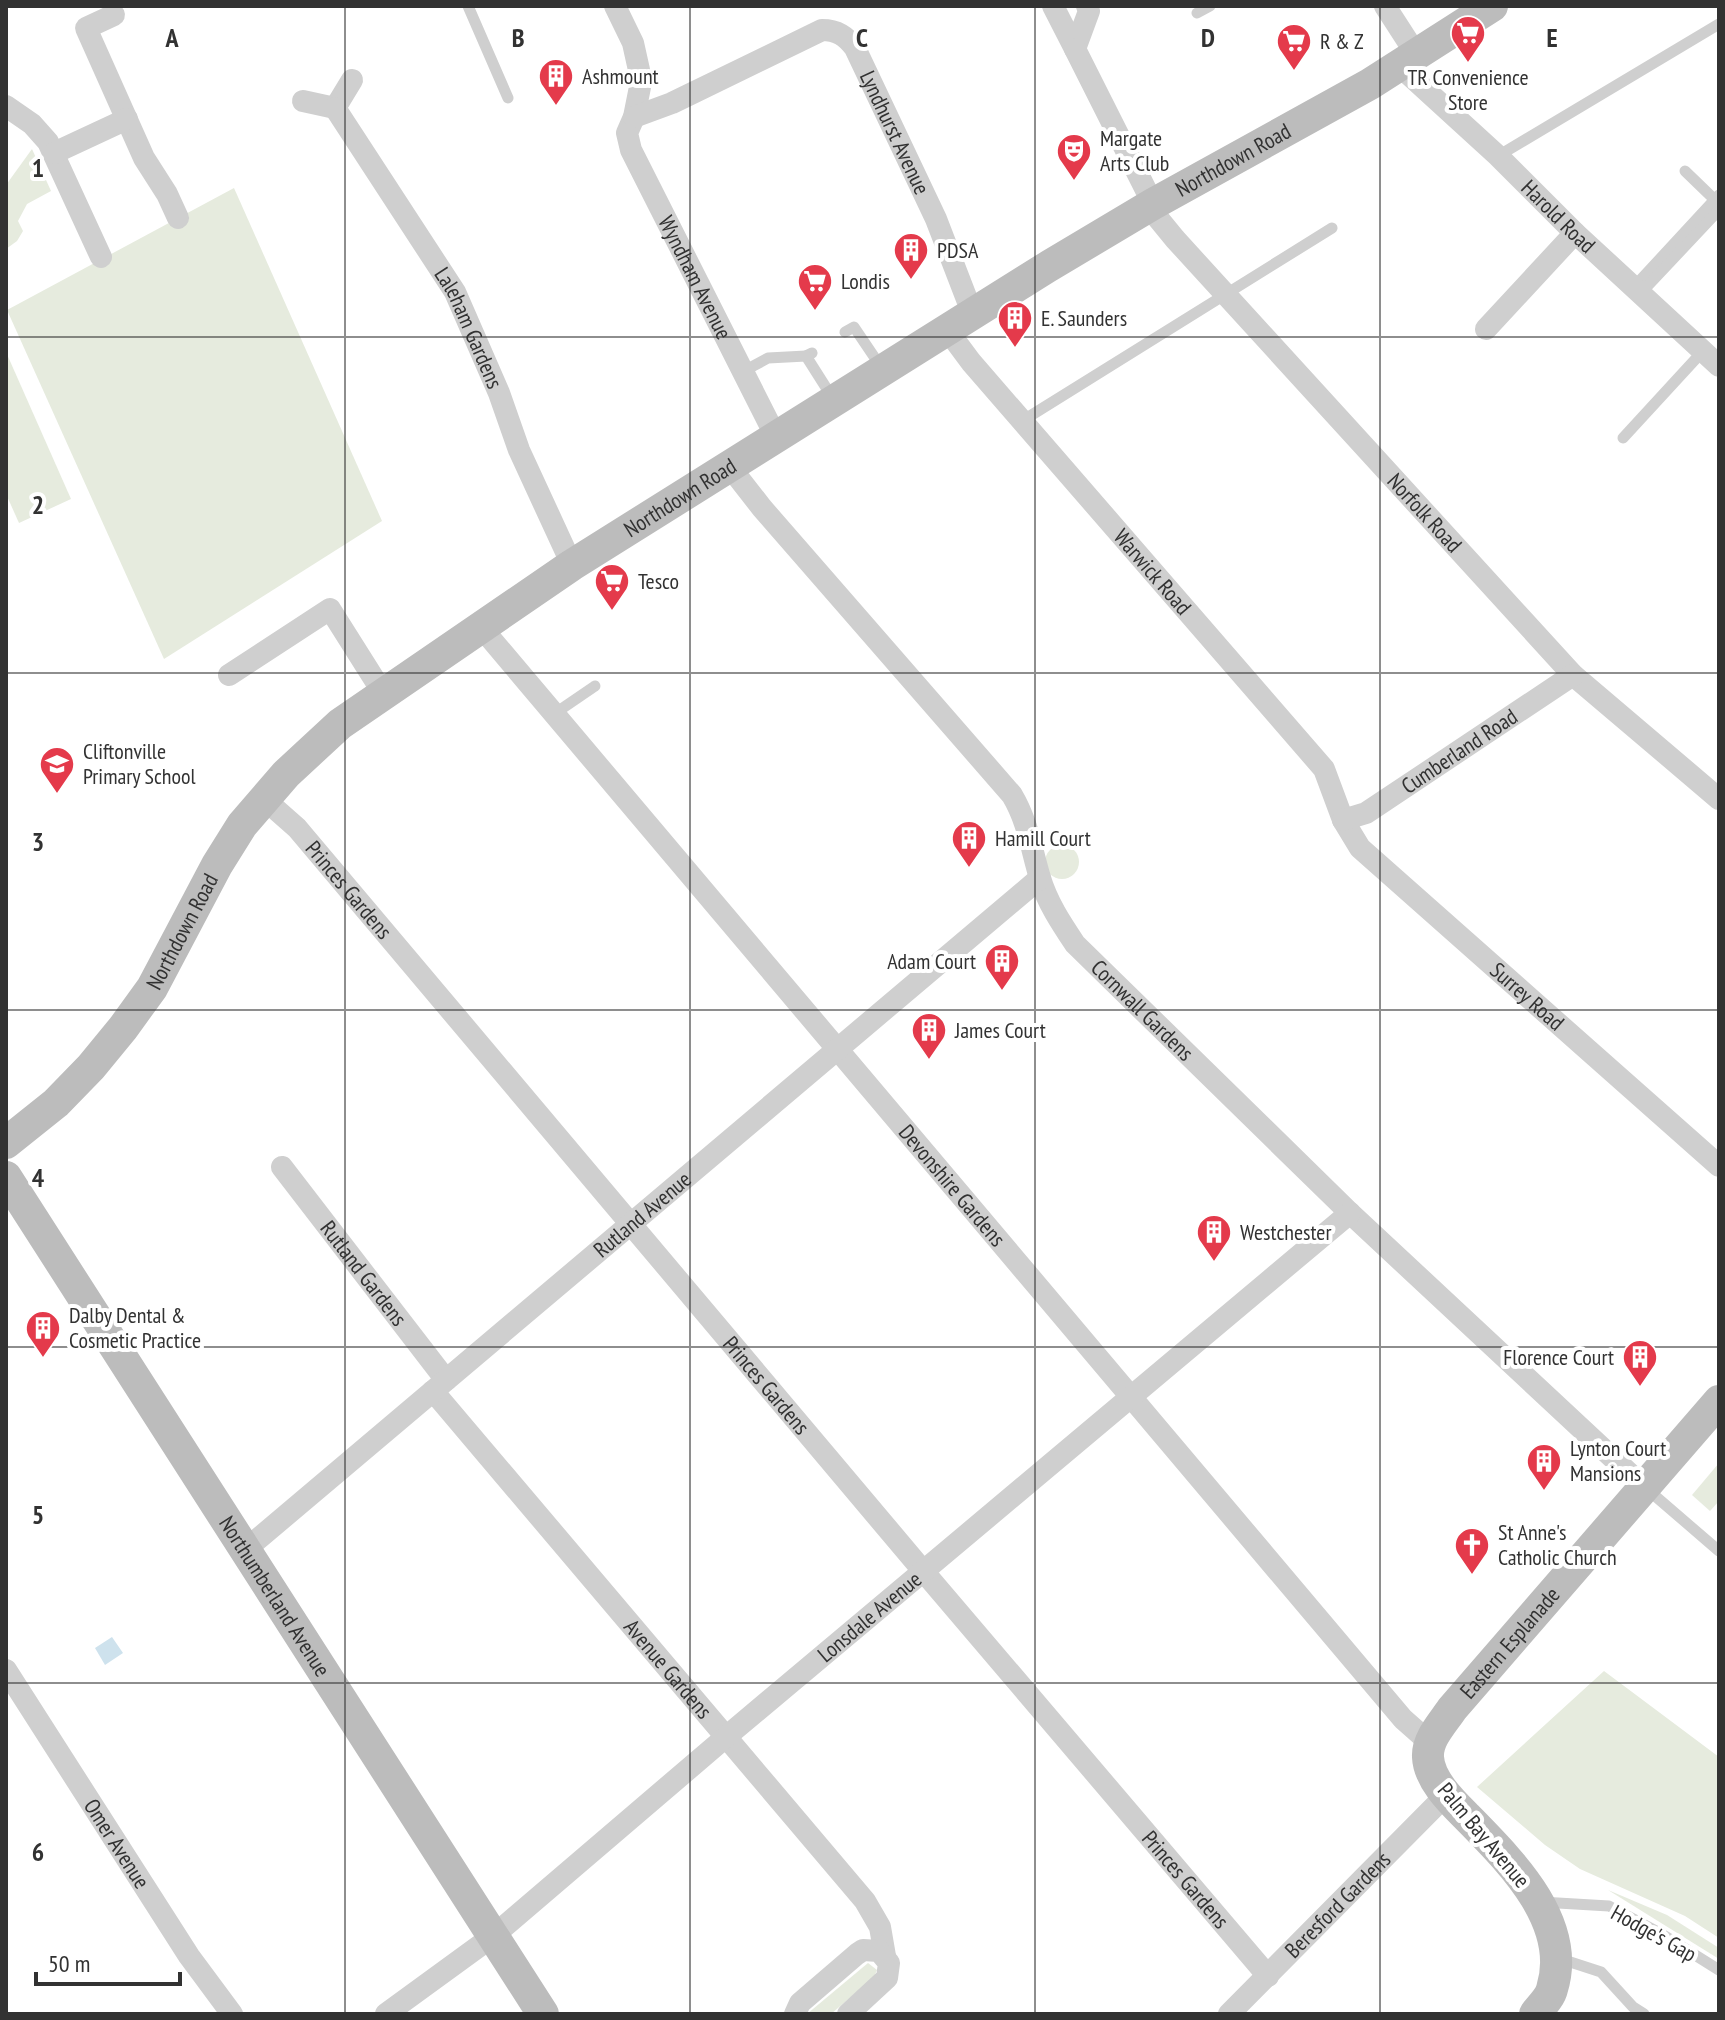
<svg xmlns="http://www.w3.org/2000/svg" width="1725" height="2020" viewBox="0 0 1725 2020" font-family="'PT Sans Narrow',sans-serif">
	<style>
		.green { fill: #e6ebde }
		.water { fill: #cee2ed }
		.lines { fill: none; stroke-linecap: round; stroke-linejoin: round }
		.lane { stroke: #cfcfcf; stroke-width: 11 }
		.street { stroke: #cfcfcf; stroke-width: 22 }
		.secondary { stroke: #bcbcbc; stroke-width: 32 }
		.grid { fill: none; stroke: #323232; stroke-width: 2; stroke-opacity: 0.55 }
		.labels { text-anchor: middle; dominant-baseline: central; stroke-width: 8; stroke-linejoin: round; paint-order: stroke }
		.poi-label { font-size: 22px; fill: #323232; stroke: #fff; text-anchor: start }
		.street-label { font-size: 22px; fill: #323232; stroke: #fff }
		.grid-label { font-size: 26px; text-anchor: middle; font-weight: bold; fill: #323232; stroke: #fff; stroke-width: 8; stroke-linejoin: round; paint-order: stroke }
	</style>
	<rect width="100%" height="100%" fill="#fff"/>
	<g class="green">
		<polygon points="32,149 51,191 27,204 18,221 23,231 17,241 6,249 6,185"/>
		<polygon points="234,188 382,521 164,659 7,310"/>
		<polygon points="6,352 71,499 19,523 6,494"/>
		<circle cx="1062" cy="862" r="17"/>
		<polygon points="1719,1463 1719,1501 1710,1511 1692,1495"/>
		<polygon points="1604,1671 1719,1757 1719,1938 1685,1916 1580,1869 1545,1845 1477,1787"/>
		<polygon points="1608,1890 1667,1915 1719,1948 1719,1959"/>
		<polygon points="868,1963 877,1970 874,1977 831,2014 807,2014"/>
	</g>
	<polygon class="water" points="112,1637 123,1653 105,1665 95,1648"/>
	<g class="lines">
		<g class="lane">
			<polyline points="468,6 508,98"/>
			<polyline points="1197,13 1210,6"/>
			<polyline points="1498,156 1719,24"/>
			<polyline points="1685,171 1715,200"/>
			<polyline points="1633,288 1719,195"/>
			<polyline points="1640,294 1719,210"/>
			<polyline points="845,332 854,327 881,367"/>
			<polyline points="812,353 806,356 832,397"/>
			<polyline points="742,372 768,358 806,356"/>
			<polyline points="1022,421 1332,228"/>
			<polyline points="1623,438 1703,351"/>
			<polyline points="554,714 595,686"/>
			<polyline points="1647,1489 1719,1551"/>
			<polyline points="1541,1902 1609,1906 1660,1933 1719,1970"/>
			<polyline points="1558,1958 1601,1972 1633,2007 1644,2014"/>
		</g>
		<g class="street">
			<path id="s1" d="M615,6l18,37 6,27 1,17 -6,30 -7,16 4,17 145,287"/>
			<polyline points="1053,6 1075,49 1089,11 1087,6"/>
			<polyline points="1385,6 1416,54"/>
			<polyline points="114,15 86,28 144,158 167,194 178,218"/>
			<path id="s2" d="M1075,49l78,155 4,13 18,22 398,436 146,124"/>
			<path id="s3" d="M1400,64l6,8 92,84 77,77 144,133"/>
			<polyline points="303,101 335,108 352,80"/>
			<polyline points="6,106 32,124 48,142 101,257"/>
			<path id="s4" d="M335,108l120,184 44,101 20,57 53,115"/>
			<path id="s5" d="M634,117l38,-14 150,-73c15,0 24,6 33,18l81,171 32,83 7,11"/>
			<polyline points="54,153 127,119"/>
			<polyline points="1486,329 1575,233"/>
			<path id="s6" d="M948,331l23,31 353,407 19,51 17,28 359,318"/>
			<path id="s7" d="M730,467l32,41 250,287c16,27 19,53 28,83 7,24 21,45 35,66l275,269 294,274"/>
			<path id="s8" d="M480,626l885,1048 38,45 26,23"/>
			<polyline points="229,675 330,609 383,693"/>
			<path id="s9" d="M263,798l34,30 627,744 344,404"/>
			<path id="s10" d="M1343,820l23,-7 207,-138"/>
			<path id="s11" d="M282,1167l164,213"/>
			<path id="s12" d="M433,1391l432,510 15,26 5,29"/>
			<path id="s13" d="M245,1550l795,-672"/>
			<path id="s14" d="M6,1670l183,286 43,58"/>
			<path id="s15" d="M386,2014l107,-78 234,-200 623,-523"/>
			<polyline points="795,2014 800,2003 857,1954 863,1950 879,1951 889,1963 887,1978 848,2014"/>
			<path id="s16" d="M1229,2014l217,-219"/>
		</g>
		<g class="secondary">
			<path id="s17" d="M6,1143l50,-40 35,-36 32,-39 29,-40 65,-123 25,-40 44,-51 54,-50 232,-159 477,-299 104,-62 217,-120 122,-78"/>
			<path id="s18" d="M6,1177l537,837"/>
			<path id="s19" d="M1535,2014c5,-7 15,-16 17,-25 21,-67 -42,-128 -85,-172 -15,-15 -38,-37 -39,-60 -1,-18 14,-33 24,-48l267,-308"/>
		</g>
	</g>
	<path class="grid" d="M345,6v2008M690,6v2008M1035,6v2008M1380,6v2008M6,337h1713M6,673h1713M6,1010h1713M6,1347h1713M6,1683h1713"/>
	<defs>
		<g id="supermarket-pin" transform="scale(1.8)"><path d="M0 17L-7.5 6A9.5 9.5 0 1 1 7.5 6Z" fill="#e43a4b" stroke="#fff"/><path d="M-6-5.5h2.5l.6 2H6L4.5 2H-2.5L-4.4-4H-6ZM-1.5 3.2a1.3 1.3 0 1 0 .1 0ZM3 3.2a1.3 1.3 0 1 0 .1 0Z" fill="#fff"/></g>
		<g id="building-pin" transform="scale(1.8)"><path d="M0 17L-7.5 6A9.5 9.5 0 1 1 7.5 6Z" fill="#e43a4b" stroke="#fff"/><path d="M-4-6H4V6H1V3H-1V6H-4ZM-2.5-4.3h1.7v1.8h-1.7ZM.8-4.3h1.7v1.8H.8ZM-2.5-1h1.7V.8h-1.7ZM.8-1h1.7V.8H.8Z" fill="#fff"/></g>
		<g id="theatre-pin" transform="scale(1.8)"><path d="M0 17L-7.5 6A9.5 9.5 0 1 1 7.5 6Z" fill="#e43a4b" stroke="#fff"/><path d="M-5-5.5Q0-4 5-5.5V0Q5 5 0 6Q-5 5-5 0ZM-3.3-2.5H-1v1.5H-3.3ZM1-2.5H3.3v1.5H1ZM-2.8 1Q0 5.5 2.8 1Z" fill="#fff"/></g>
		<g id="school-pin" transform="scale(1.8)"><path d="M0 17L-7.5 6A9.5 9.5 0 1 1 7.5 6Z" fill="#e43a4b" stroke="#fff"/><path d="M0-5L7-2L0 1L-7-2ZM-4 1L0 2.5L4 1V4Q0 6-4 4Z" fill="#fff"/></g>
		<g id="church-pin" transform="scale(1.8)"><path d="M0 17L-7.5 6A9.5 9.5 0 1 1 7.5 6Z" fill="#e43a4b" stroke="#fff"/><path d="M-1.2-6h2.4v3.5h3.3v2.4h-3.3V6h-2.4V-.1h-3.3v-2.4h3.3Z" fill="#fff"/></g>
	</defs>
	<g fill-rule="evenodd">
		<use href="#supermarket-pin" x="1468" y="33"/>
		<use href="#supermarket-pin" x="1294" y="41"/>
		<use href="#building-pin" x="556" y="76"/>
		<use href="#theatre-pin" x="1074" y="151"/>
		<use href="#building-pin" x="911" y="250"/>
		<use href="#supermarket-pin" x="815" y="281"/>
		<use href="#building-pin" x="1015" y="318"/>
		<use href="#supermarket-pin" x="612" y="581"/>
		<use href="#school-pin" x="57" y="764"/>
		<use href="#building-pin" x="969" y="838"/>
		<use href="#building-pin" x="1002" y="961"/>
		<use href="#building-pin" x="929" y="1030"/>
		<use href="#building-pin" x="1214" y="1232"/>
		<use href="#building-pin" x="43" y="1328"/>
		<use href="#building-pin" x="1640" y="1357"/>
		<use href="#building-pin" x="1544" y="1461"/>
		<use href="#church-pin" x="1472" y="1545"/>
	</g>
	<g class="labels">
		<g class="poi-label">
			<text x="1320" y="41">R &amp; Z</text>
			<text x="582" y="76">Ashmount</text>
			<text x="1468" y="77" text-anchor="middle">TR Convenience<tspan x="1468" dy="25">Store</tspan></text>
			<text x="1100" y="138">Margate<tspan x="1100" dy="25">Arts Club</tspan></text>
			<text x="937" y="250">PDSA</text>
			<text x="841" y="281">Londis</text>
			<text x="1041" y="318">E. Saunders</text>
			<text x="638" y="581">Tesco</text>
			<text x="83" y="751">Cliftonville<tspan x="83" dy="25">Primary School</tspan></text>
			<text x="995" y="838">Hamill Court</text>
			<text x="976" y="961" text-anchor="end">Adam Court</text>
			<text x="955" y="1030">James Court</text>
			<text x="1240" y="1232">Westchester</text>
			<text x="69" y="1315">Dalby Dental &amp;<tspan x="69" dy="25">Cosmetic Practice</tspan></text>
			<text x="1614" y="1357" text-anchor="end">Florence Court</text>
			<text x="1570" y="1448">Lynton Court<tspan x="1570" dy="25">Mansions</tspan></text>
			<text x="1498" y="1532">St Anne's<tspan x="1498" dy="25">Catholic Church</tspan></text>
		</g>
		<g class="street-label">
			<text stroke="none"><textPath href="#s5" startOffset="340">Lyndhurst Avenue</textPath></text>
			<text stroke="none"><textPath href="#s17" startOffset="1598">Northdown Road</textPath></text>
			<text stroke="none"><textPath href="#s3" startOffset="220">Harold Road</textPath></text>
			<text stroke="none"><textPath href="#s1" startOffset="294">Wyndham Avenue</textPath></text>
			<text stroke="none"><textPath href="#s4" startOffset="258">Laleham Gardens</textPath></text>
			<text stroke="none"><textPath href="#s17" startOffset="950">Northdown Road</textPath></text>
			<text stroke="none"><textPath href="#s2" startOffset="586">Norfolk Road</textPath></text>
			<text stroke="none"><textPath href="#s6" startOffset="316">Warwick Road</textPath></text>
			<text stroke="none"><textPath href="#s10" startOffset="136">Cumberland Road</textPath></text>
			<text stroke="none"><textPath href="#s9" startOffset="126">Princes Gardens</textPath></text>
			<text stroke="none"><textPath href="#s17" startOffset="278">Northdown Road</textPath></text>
			<text stroke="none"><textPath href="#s6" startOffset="888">Surrey Road</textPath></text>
			<text stroke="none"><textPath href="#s7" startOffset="690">Cornwall Gardens</textPath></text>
			<text stroke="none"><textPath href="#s8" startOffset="732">Devonshire Gardens</textPath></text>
			<text stroke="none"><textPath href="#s13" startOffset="520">Rutland Avenue</textPath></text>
			<text stroke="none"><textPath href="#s11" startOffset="134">Rutland Gardens</textPath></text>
			<text stroke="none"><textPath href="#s9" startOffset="774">Princes Gardens</textPath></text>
			<text stroke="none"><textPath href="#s18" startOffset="498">Northumberland Avenue</textPath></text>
			<text stroke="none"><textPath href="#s15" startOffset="626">Lonsdale Avenue</textPath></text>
			<text stroke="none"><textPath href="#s19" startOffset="448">Eastern Esplanade</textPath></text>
			<text stroke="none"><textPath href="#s12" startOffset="364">Avenue Gardens</textPath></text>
			<text transform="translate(1484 1835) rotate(50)">Palm Bay Avenue</text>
			<text stroke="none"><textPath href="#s14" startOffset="206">Omer Avenue</textPath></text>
			<text stroke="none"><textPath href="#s9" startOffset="1422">Princes Gardens</textPath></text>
			<text stroke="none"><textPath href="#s16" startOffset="154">Beresford Gardens</textPath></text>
			<text transform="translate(1654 1933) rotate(29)">Hodge's Gap</text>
		</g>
	</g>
	<g class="grid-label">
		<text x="172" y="47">A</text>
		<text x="518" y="47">B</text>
		<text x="862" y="47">C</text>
		<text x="1208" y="47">D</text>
		<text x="1552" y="47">E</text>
		<text x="38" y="177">1</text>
		<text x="38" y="514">2</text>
		<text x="38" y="851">3</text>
		<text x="38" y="1187">4</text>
		<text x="38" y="1524">5</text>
		<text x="38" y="1861">6</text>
	</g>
	<rect width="1725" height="2020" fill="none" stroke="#323232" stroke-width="16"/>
	<path d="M36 1972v12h144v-12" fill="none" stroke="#323232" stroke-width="4"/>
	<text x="48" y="1972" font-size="24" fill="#323232" stroke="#ffffff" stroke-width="6" paint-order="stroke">50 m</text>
</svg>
